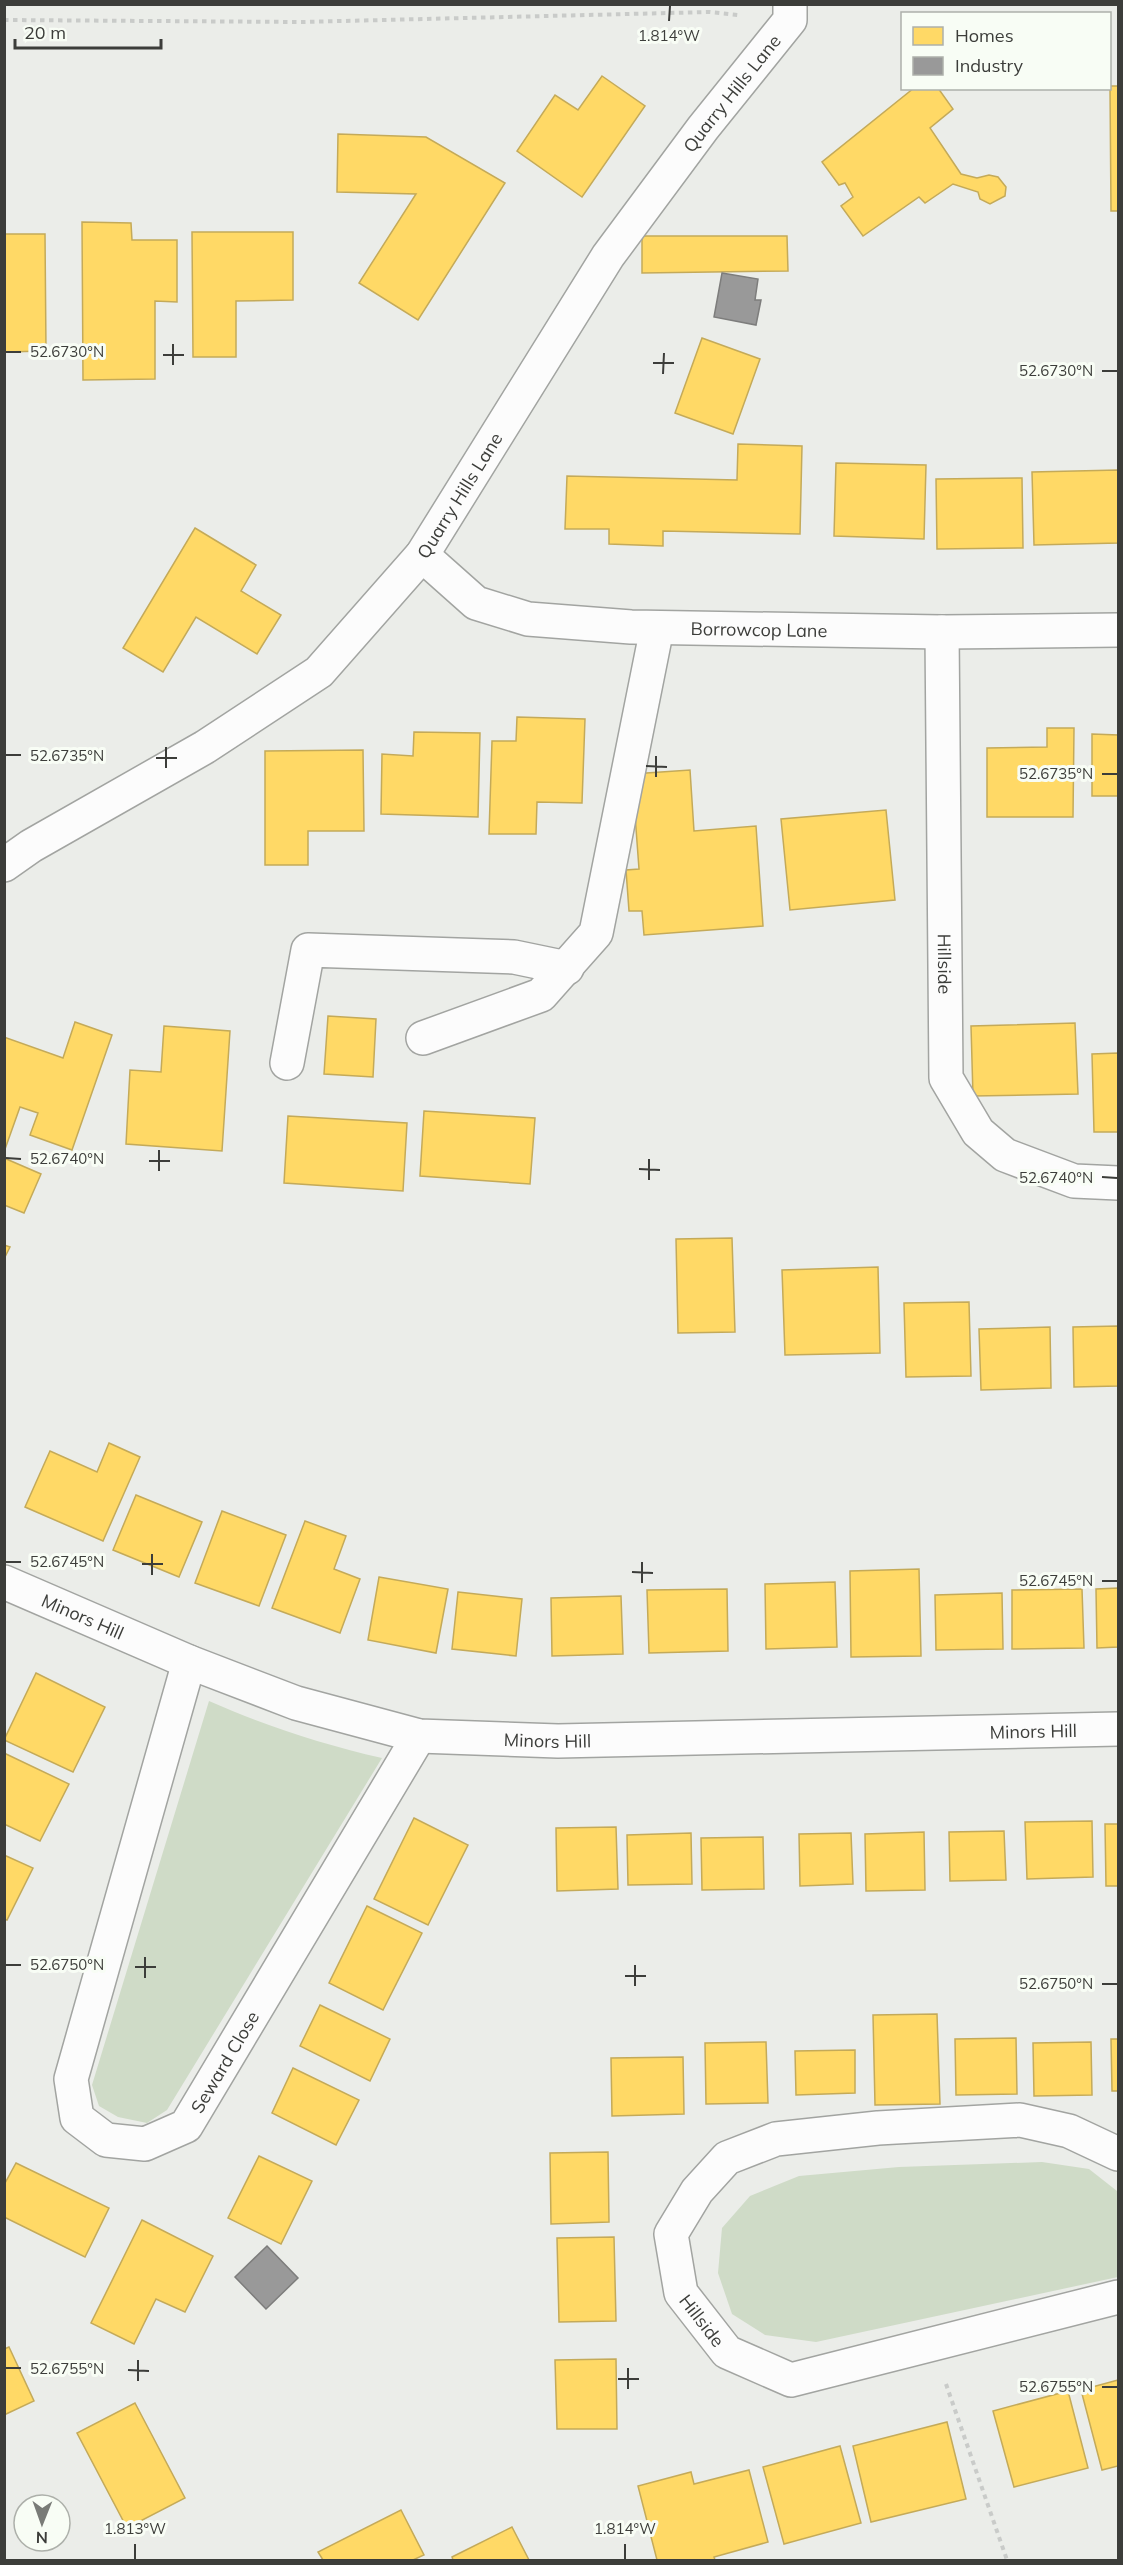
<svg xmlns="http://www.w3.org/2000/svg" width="1123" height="2565" viewBox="0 0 1123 2565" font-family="Mulish,sans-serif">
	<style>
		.green { fill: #cfdbc7 }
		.homes { fill: #ffd966; stroke: #c4aa59; stroke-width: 1.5 }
		.industry { fill: #999; stroke: #7d7d7c; stroke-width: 1.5 }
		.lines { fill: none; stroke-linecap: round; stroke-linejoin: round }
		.minor-casing { stroke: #a2a4a1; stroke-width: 36 }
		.path { stroke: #c9cbc9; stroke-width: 4; stroke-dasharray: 4.5 4.5; stroke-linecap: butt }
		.minor { stroke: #fcfcfc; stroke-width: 33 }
		.ticks { fill: none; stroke: #3c3d3a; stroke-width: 2 }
		.labels { text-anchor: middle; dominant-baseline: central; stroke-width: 6; stroke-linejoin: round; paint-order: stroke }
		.street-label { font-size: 18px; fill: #3c3d3a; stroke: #f8fdf5 }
		.ticks-label { font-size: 15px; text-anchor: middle; fill: #3c3d3a; stroke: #f8fdf5; stroke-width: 6; stroke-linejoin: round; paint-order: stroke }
	</style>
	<rect width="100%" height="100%" fill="#ebede9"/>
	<g class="green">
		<path d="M209,1701c57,25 113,43 173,57l-215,352 -20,13 -29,-6 -19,-11 -7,-21z"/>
		<polygon points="1042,2162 1089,2169 1117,2191 1118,2277 816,2342 765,2335 732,2314 718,2273 722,2228 750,2196 799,2176 899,2167"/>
	</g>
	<g class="homes">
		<polygon points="602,76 645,106 582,197 517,151 555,95 578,110"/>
		<polygon points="1110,86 1118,86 1118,211 1111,211"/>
		<polygon points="914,88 938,88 953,109 930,128 961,174 977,178 989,175 998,177 1006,187 1005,196 990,204 980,199 978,192 953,184 925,203 919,197 863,236 841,206 853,197 845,183 839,185 822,162"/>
		<polygon points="338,134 426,137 505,183 418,320 359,283 416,194 337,192"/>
		<polygon points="82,222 131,223 132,240 177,240 177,302 155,301 155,379 83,380"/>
		<polygon points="192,232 293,232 293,300 236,301 236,357 193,357"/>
		<polygon points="4,234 45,234 46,351 4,352"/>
		<polygon points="642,236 787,236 788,271 642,273"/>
		<polygon points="702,338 760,359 733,434 675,413"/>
		<polygon points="738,444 802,446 800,534 663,531 663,546 609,544 609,529 565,529 567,476 737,480"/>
		<polygon points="836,463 926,465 924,539 834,536"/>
		<polygon points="1118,470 1118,543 1034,545 1032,472"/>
		<polygon points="1022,478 1023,548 937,549 936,479"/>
		<polygon points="195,528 256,565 241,591 281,615 257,654 196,617 163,672 123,648"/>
		<polygon points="517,717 585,719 582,803 537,802 536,834 489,834 492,741 516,741"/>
		<polygon points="1047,728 1074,728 1073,817 987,817 987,748 1047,747"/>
		<polygon points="414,732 480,733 478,817 381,814 382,754 413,756"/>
		<polygon points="1092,734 1118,735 1118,796 1092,796"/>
		<polygon points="363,750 364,831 308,831 308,865 265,865 265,751"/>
		<polygon points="690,770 694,831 756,826 763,926 644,935 642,911 629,911 626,870 639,869 632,774"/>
		<polygon points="886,810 895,900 790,910 781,819"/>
		<polygon points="328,1016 376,1019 373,1077 324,1074"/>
		<polygon points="75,1022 112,1035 72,1150 30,1135 38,1113 20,1107 4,1152 4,1037 63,1058"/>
		<polygon points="1075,1023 1078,1094 973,1096 971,1026"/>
		<polygon points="164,1026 230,1031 222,1151 126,1144 130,1070 161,1072"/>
		<polygon points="1118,1053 1118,1132 1094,1132 1092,1054"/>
		<polygon points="424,1111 535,1118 530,1184 420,1176"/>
		<polygon points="288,1116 407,1123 403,1191 284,1183"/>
		<polygon points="4,1158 41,1174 24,1213 4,1205"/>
		<polygon points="732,1238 735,1332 678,1333 676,1239"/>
		<polygon points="4,1245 10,1247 4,1259"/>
		<polygon points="878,1267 880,1353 785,1355 782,1270"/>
		<polygon points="969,1302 971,1376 906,1377 904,1303"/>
		<polygon points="1118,1326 1118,1386 1074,1387 1073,1327"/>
		<polygon points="1050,1327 1051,1388 981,1390 979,1329"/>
		<polygon points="109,1443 140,1457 103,1541 25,1507 50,1451 97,1472"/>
		<polygon points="136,1495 202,1522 179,1577 113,1550"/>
		<polygon points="222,1511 286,1535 259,1606 195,1583"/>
		<polygon points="305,1521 346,1536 334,1569 360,1579 340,1633 272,1608"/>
		<polygon points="919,1569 921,1656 851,1657 850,1571"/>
		<polygon points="379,1577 448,1589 436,1653 368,1640"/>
		<polygon points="835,1582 837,1647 766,1649 765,1584"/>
		<polygon points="1118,1588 1118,1647 1097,1648 1096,1589"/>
		<polygon points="727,1589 728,1651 649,1653 647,1590"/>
		<polygon points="1082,1589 1084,1648 1012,1649 1012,1590"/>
		<polygon points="458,1592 522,1599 516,1656 452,1649"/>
		<polygon points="1002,1593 1003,1649 936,1650 935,1595"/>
		<polygon points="621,1596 623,1654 552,1656 551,1598"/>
		<polygon points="36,1673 105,1707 73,1772 4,1740"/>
		<polygon points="4,1753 69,1784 40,1841 4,1824"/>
		<polygon points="414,1818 468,1845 428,1925 374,1899"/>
		<polygon points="1092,1821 1093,1877 1027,1879 1025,1822"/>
		<polygon points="1105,1824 1118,1824 1118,1886 1106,1886"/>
		<polygon points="616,1827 618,1889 557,1891 556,1828"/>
		<polygon points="1004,1831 1006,1880 950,1881 949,1832"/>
		<polygon points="924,1832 925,1890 866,1891 865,1834"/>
		<polygon points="691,1833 692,1884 628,1885 627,1835"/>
		<polygon points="851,1833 853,1884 800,1886 799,1834"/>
		<polygon points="763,1837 764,1889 702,1890 701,1838"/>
		<polygon points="4,1855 33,1868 7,1920 4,1919"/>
		<polygon points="367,1906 422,1933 383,2010 329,1983"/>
		<polygon points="320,2005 390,2039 370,2081 300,2046"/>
		<polygon points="937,2014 940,2104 875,2105 873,2015"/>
		<polygon points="1016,2038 1017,2094 956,2095 955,2039"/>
		<polygon points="1111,2039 1118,2039 1118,2091 1112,2091"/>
		<polygon points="766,2042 768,2103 706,2104 705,2043"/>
		<polygon points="1091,2042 1092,2095 1034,2096 1033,2043"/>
		<polygon points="855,2050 855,2093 796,2095 795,2051"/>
		<polygon points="683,2057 684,2114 612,2116 611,2058"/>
		<polygon points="293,2068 359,2100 336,2145 272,2113"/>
		<polygon points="608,2152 609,2222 551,2224 550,2153"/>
		<polygon points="259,2156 312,2181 281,2244 228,2218"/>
		<polygon points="16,2163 109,2208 85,2257 4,2217 4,2185"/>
		<polygon points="142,2220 213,2256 185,2312 156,2299 134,2344 91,2323"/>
		<polygon points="614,2237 616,2321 559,2322 557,2238"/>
		<polygon points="9,2347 34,2401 4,2415 4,2349"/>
		<polygon points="616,2359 617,2429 557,2429 555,2360"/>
		<polygon points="1118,2380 1118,2466 1102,2470 1081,2390"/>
		<polygon points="1068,2391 1088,2468 1014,2487 993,2411"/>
		<polygon points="135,2403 185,2498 127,2528 77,2433"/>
		<polygon points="947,2422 966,2499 871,2522 853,2446"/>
		<polygon points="840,2446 861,2523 784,2544 763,2467"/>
		<polygon points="749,2470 768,2542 714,2557 715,2560 657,2560 638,2486 691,2472 694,2484"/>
		<polygon points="401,2510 424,2555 413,2560 323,2560 318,2552"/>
		<polygon points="512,2527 529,2560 453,2560 452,2557"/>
	</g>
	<g class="industry">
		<polygon points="722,273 758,279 755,300 761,300 756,325 714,317"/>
		<polygon points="267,2246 298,2278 266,2309 235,2277"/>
	</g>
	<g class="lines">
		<g class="minor-casing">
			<g id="minor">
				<path id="s1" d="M422,555l54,48 52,16 103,8 311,5 176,-2"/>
				<path id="s2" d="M942,632l4,446 32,54 27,23 69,26 44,2"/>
				<path id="s3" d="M4,865l27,-19 174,-99 114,-75 103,-117 186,-299 95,-128 87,-108v-16"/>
				<polyline points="423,1038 541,995 596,933 657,628"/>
				<polyline points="287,1063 308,950 514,957 567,968"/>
				<path id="s4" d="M4,1582l185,80 107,41 123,33 139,5 560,-12"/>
				<path id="s5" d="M189,1662l-118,417 6,39 29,22 39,4 41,-18 233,-390"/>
				<path id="s6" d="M1118,2154l-49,-23 -49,-11 -142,8 -102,11 -49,19 -30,33 -26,43 10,59 46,59 64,28 327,-83"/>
			</g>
		</g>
		<g class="path">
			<polyline points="4,20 301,22 710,12 738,15"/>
			<polyline points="946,2384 1007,2560"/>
		</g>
		<use href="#minor" class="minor"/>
	</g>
	<path class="ticks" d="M669,21l1,-15M6,352h15M163,355h21M653,363h21M173,365v-21M1102,371h15M663,374l1,-21M6,755h15M156,758h21M646,766l21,1M166,768v-21M1102,774h15M656,777v-21M6,1158l15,1M149,1161h21M639,1169l21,1M159,1171v-21M1102,1177l15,1M649,1180v-21M6,1562h15M142,1564h21M632,1572l21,1M152,1575v-21M1102,1581h15M642,1583v-21M6,1965h15M135,1967h21M625,1976h21M145,1978v-21M1102,1984h15M635,1986v-21M6,2368h15M128,2370l21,1M618,2379h21M138,2381v-21M1102,2387h15M628,2389v-21M135,2559v-15M625,2559v-15"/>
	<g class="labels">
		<g class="street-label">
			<text stroke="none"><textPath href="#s3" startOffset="1082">Quarry Hills Lane</textPath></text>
			<text stroke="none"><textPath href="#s3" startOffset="596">Quarry Hills Lane</textPath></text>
			<text stroke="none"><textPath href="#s1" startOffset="358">Borrowcop Lane</textPath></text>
			<text stroke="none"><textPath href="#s2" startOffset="332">Hillside</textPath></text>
			<text stroke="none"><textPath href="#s4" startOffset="86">Minors Hill</textPath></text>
			<text stroke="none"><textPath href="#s4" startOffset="1058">Minors Hill</textPath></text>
			<text stroke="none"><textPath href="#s4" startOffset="572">Minors Hill</textPath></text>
			<text stroke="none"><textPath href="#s5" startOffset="668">Seward Close</textPath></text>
			<text stroke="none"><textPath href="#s6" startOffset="591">Hillside</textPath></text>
		</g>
	</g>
	<g class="ticks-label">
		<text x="669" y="41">1.814°W</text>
		<text x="67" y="357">52.6730°N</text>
		<text x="1056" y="376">52.6730°N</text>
		<text x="67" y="761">52.6735°N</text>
		<text x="1056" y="779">52.6735°N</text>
		<text x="67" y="1164">52.6740°N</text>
		<text x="1056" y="1183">52.6740°N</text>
		<text x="67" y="1567">52.6745°N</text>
		<text x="1056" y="1586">52.6745°N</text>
		<text x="67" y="1970">52.6750°N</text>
		<text x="1056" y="1989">52.6750°N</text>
		<text x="67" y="2374">52.6755°N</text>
		<text x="1056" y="2392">52.6755°N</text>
		<text x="135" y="2534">1.813°W</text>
		<text x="625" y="2534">1.814°W</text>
	</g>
	<rect width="1123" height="2565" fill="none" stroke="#3c3d3a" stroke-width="12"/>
	<rect x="901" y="12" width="210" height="78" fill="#f8fdf5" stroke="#adb0aa" stroke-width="1.5"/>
	<rect x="913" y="27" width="30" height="18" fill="#ffd966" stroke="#adb0aa" stroke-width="1.5"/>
	<text x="955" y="42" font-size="18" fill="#3c3d3a">Homes</text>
	<rect x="913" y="57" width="30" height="18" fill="#999999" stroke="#adb0aa" stroke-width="1.5"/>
	<text x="955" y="72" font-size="18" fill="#3c3d3a">Industry</text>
	<g transform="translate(42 2523) rotate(181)"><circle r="28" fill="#f8fdf5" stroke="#adb0aa" stroke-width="1.5"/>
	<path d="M0-4.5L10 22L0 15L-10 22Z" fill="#797b77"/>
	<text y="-9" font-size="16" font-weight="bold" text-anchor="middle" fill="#3c3d3a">N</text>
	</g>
	<path d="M15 39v9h146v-9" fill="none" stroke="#3c3d3a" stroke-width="3"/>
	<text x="24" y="39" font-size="18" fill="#3c3d3a" stroke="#f8fdf5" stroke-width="4.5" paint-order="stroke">20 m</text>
</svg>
